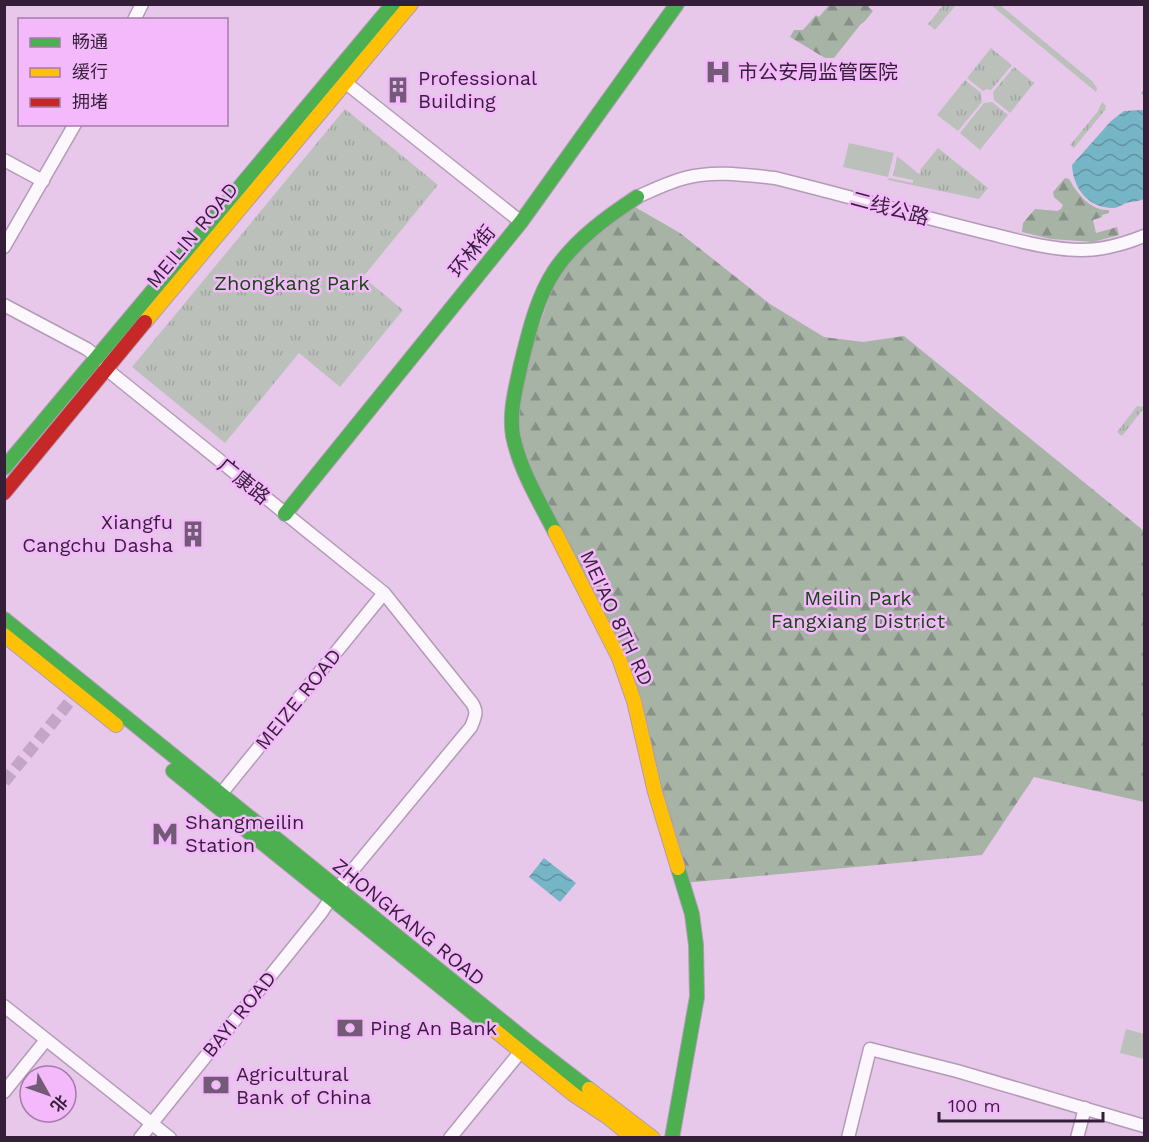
<svg xmlns="http://www.w3.org/2000/svg" width="1149" height="1142" viewBox="0 0 1149 1142" font-family="'Work Sans','Noto Sans SC',sans-serif">
	<style>
		.grass { fill: url(#grass-tufts) }
		.forest { fill: url(#forest-firs) }
		.pitch { fill: #bbc0bb }
		.water { fill: url(#water-waves) }
		.lines { fill: none; stroke-linecap: round; stroke-linejoin: round }
		.stream { stroke: #76b5c5; stroke-width: 3 }
		.street-tunnel { stroke: #c3a6c7; stroke-width: 12; stroke-dasharray: 12 6; stroke-linecap: butt }
		.street-casing { stroke: #b39bb6; stroke-width: 15 }
		.fast-casing { stroke: #b39bb6; stroke-width: 16 }
		.slow-casing { stroke: #b39bb6; stroke-width: 16 }
		.jam-casing { stroke: #b39bb6; stroke-width: 16 }
		.street { stroke: #fbf7fc; stroke-width: 12 }
		.fast { stroke: #4caf50; stroke-width: 14 }
		.slow { stroke: #ffc107; stroke-width: 14 }
		.jam { stroke: #c62828; stroke-width: 14 }
		.labels { text-anchor: middle; dominant-baseline: central; stroke-width: 5; stroke-linejoin: round; paint-order: stroke }
		.poi-label { font-size: 20px; fill: #351f38; stroke: #f3b9fa; text-anchor: start }
		.street-label { font-size: 20px; fill: #351f38; stroke: #f3b9fa }
		.park-label { font-size: 20px; fill: #144711; stroke: #f3b9fa }
	</style>
	<defs>
		<pattern id="grass-tufts" width="24" height="20" patternUnits="userSpaceOnUse" patternTransform="scale(1.5)"><rect width="24" height="20" fill="#bbc0bb"/><path d="M3 7l-1-3M5 7V3M7 7l1-3M15 17l-1-3M17 17v-4M19 17l1-3" fill="none" stroke="#a1a5a2"/></pattern>
		<pattern id="forest-firs" width="22" height="20" patternUnits="userSpaceOnUse" patternTransform="scale(1.5)"><rect width="22" height="20" fill="#a6b3a5"/><path d="M5 1l3.5 6h-7zM16 11l3.5 6h-7z" fill="#889187"/></pattern>
		<pattern id="water-waves" width="16" height="10" patternUnits="userSpaceOnUse" patternTransform="scale(1.5)"><rect width="16" height="10" fill="#76b5c5"/><path d="M0 5q4-4 8 0t8 0" fill="none" stroke="#6293a1"/></pattern>
	</defs>
	<rect width="100%" height="100%" fill="#e7c8eb"/>
	<g class="grass">
		<polygon points="944,4 956,5 935,30 928,24"/>
		<polygon points="991,5 1000,5 1092,81 1097,88 1096,92"/>
		<polygon points="991,48 1012,65 991,90 987,89 983,91 967,78"/>
		<polygon points="1014,67 1034,83 1010,113 994,100 993,92"/>
		<polygon points="965,80 981,93 982,102 958,131 937,115"/>
		<polygon points="992,102 1008,115 980,150 960,133 984,103"/>
		<polygon points="1102,102 1106,106 1105,110 1074,148 1070,145 1098,111"/>
		<polygon points="345,109 438,185 363,277 403,310 340,387 299,353 225,443 132,367"/>
		<polygon points="938,148 988,188 979,199 888,180 889,178 913,183 913,180 893,176 897,156 919,174 921,172 920,170"/>
		<polygon points="1137,406 1144,407 1144,408 1122,436 1117,432"/>
	</g>
	<g class="forest">
		<polygon points="829,5 867,5 873,11 865,21 860,25 834,58 825,58 790,37 794,30 803,30 816,15 819,17"/>
		<path d="M1065,178l4,1c8,14 21,32 40,31v3l-7,2v2l-9,3 3,13 21,-6 2,8 -26,7 -42,-3 -29,-7 1,-9 12,-14 22,2 4,-2 2,-4 -9,-8 -1,-5z"/>
		<polygon points="635,207 680,233 770,304 824,337 863,342 904,336 1144,531 1144,802 1034,777 982,855 684,883 634,701 525,473 514,396 563,259"/>
	</g>
	<g class="pitch">
		<polygon points="849,143 894,153 888,177 843,167"/>
		<polygon points="1126,1029 1144,1034 1144,1059 1120,1053"/>
	</g>
	<g class="water">
		<path d="M1144,110v89c-6,3 -12,2 -18,4 -5,2 -8,5 -13,5 -25,0 -40,-20 -41,-43l39,-44 13,-10z"/>
		<polygon points="544,858 576,883 560,902 529,877"/>
	</g>
	<g class="lines">
		<polyline class="stream" points="1143,93 1144,92"/>
		<polyline class="street-tunnel" points="4,782 76,694"/>
		<g class="street-casing">
			<g id="street">
				<polyline points="134,20 142,4"/>
				<polyline points="346,83 521,222"/>
				<polyline points="4,160 43,181"/>
				<path d="M637,197c16,-7 32,-15 48,-19 29,-8 61,-3 90,0 68,17 136,36 204,53 34,8 68,19 103,19 22,0 42,-6 62,-14"/>
				<polyline points="4,247 75,124"/>
				<polyline points="4,305 87,349 97,357"/>
				<path d="M105,368l279,225 88,110c6,9 3,14 -1,24l-134,162 -16,24 -181,225"/>
				<polyline points="216,800 384,593"/>
				<polyline points="4,1006 170,1138"/>
				<polyline points="4,1092 46,1040"/>
				<polyline points="450,1138 526,1045"/>
				<polyline points="848,1138 870,1049 957,1071 1144,1126"/>
				<polyline points="1077,1138 1085,1108"/>
			</g>
		</g>
		<g class="fast-casing">
			<g id="fast">
				<polyline points="4,468 393,4"/>
				<polyline points="285,514 521,222 677,4"/>
				<path d="M555,532c-16,-31 -35,-62 -42,-96 -4,-25 3,-48 8,-72 8,-32 16,-67 34,-94 21,-31 52,-53 82,-73"/>
				<polyline points="4,619 528,1042 589,1089"/>
				<polyline points="173,771 493,1029"/>
				<polyline points="672,1138 697,997 696,945 692,914 678,868"/>
			</g>
		</g>
		<g class="slow-casing">
			<g id="slow">
				<polyline points="145,322 411,4"/>
				<polyline points="555,532 619,658 634,701 655,792 678,868"/>
				<polyline points="4,635 116,725"/>
				<polyline points="493,1029 573,1094 609,1118 633,1138"/>
				<polyline points="589,1089 653,1138"/>
			</g>
		</g>
		<g class="jam-casing">
			<polyline id="jam" points="4,493 145,322"/>
		</g>
		<use href="#street" class="street"/>
		<use href="#fast" class="fast"/>
		<use href="#slow" class="slow"/>
		<use href="#jam" class="jam"/>
	</g>
	<defs>
		<g id="hospital-bare" transform="scale(2.07)"><path d="M-5-5h3v3.5h4V-5h3V5h-3V1.5h-4V5h-3Z" fill="#735a77" stroke="#f3b9fa" stroke-width="2.5" paint-order="stroke"/></g>
		<g id="building-bare" transform="scale(2.07)"><path d="M-4-6H4V6H1V3H-1V6H-4ZM-2.5-4.3h1.7v1.8h-1.7ZM.8-4.3h1.7v1.8H.8ZM-2.5-1h1.7V.8h-1.7ZM.8-1h1.7V.8H.8Z" fill="#735a77" stroke="#f3b9fa" stroke-width="2.5" paint-order="stroke"/></g>
		<g id="metro-bare" transform="scale(2.07)"><path d="M-5.5 5V-5H-3L0 0L3-5H5.5V5H3V-.5L0 4L-3-.5V5Z" fill="#735a77" stroke="#f3b9fa" stroke-width="2.5" paint-order="stroke"/></g>
		<g id="bank-bare" transform="scale(2.07)"><path d="M-6-4H6V4H-6ZM0-2.3a2.3 2.3 0 1 0 0 4.6a2.3 2.3 0 1 0 0-4.6Z" fill="#735a77" stroke="#f3b9fa" stroke-width="2.5" paint-order="stroke"/></g>
	</defs>
	<g fill-rule="evenodd">
		<use href="#hospital-bare" x="718" y="72"/>
		<use href="#building-bare" x="398" y="90"/>
		<use href="#building-bare" x="193" y="534"/>
		<use href="#metro-bare" x="165" y="834"/>
		<use href="#bank-bare" x="350" y="1028"/>
		<use href="#bank-bare" x="216" y="1085"/>
	</g>
	<g class="labels">
		<g class="poi-label">
			<text x="738" y="72">市公安局监管医院</text>
			<text x="418" y="78">Professional<tspan x="418" dy="23">Building</tspan></text>
			<text x="173" y="522" text-anchor="end">Xiangfu<tspan x="173" dy="23">Cangchu Dasha</tspan></text>
			<text x="185" y="822">Shangmeilin<tspan x="185" dy="23">Station</tspan></text>
			<text x="370" y="1028">Ping An Bank</text>
			<text x="236" y="1074">Agricultural<tspan x="236" dy="23">Bank of China</tspan></text>
		</g>
		<g class="street-label">
			<text transform="translate(890 208) rotate(15)">二线公路</text>
			<text transform="translate(192 235) rotate(-50)">MEILIN ROAD</text>
			<text transform="translate(472 251) rotate(-51)">环林街</text>
			<text transform="translate(244 481) rotate(39)">广康路</text>
			<text transform="translate(617 618) rotate(65)">MEI'AO 8TH RD</text>
			<text transform="translate(298 699) rotate(-51)">MEIZE ROAD</text>
			<text transform="translate(409 922) rotate(39)">ZHONGKANG ROAD</text>
			<text transform="translate(239 1014) rotate(-51)">BAYI ROAD</text>
		</g>
		<g class="park-label">
			<text x="292" y="283">Zhongkang Park</text>
			<text x="858" y="598">Meilin Park<tspan x="858" dy="23">Fangxiang District</tspan></text>
		</g>
	</g>
	<rect width="1149" height="1142" fill="none" stroke="#351f38" stroke-width="12"/>
	<rect x="18" y="18" width="210" height="108" fill="#f3b9fa" stroke="#a77bac" stroke-width="1.5"/>
	<rect x="30" y="38" width="30" height="9" fill="#4caf50" stroke="#a77bac" stroke-width="1.5"/>
	<text x="72" y="48" font-size="18" fill="#351f38">畅通</text>
	<rect x="30" y="68" width="30" height="9" fill="#ffc107" stroke="#a77bac" stroke-width="1.5"/>
	<text x="72" y="78" font-size="18" fill="#351f38">缓行</text>
	<rect x="30" y="98" width="30" height="9" fill="#c62828" stroke="#a77bac" stroke-width="1.5"/>
	<text x="72" y="108" font-size="18" fill="#351f38">拥堵</text>
	<g transform="translate(48 1094) rotate(130)"><circle r="28" fill="#f3b9fa" stroke="#a77bac" stroke-width="1.5"/>
	<path d="M0-4.5L10 22L0 15L-10 22Z" fill="#735a77"/>
	<text y="-9" font-size="16" font-weight="bold" text-anchor="middle" fill="#351f38">北</text>
	</g>
	<path d="M939 1112v9h164v-9" fill="none" stroke="#351f38" stroke-width="3"/>
	<text x="948" y="1112" font-size="18" fill="#351f38" stroke="#f3b9fa" stroke-width="4.5" paint-order="stroke">100 m</text>
</svg>
